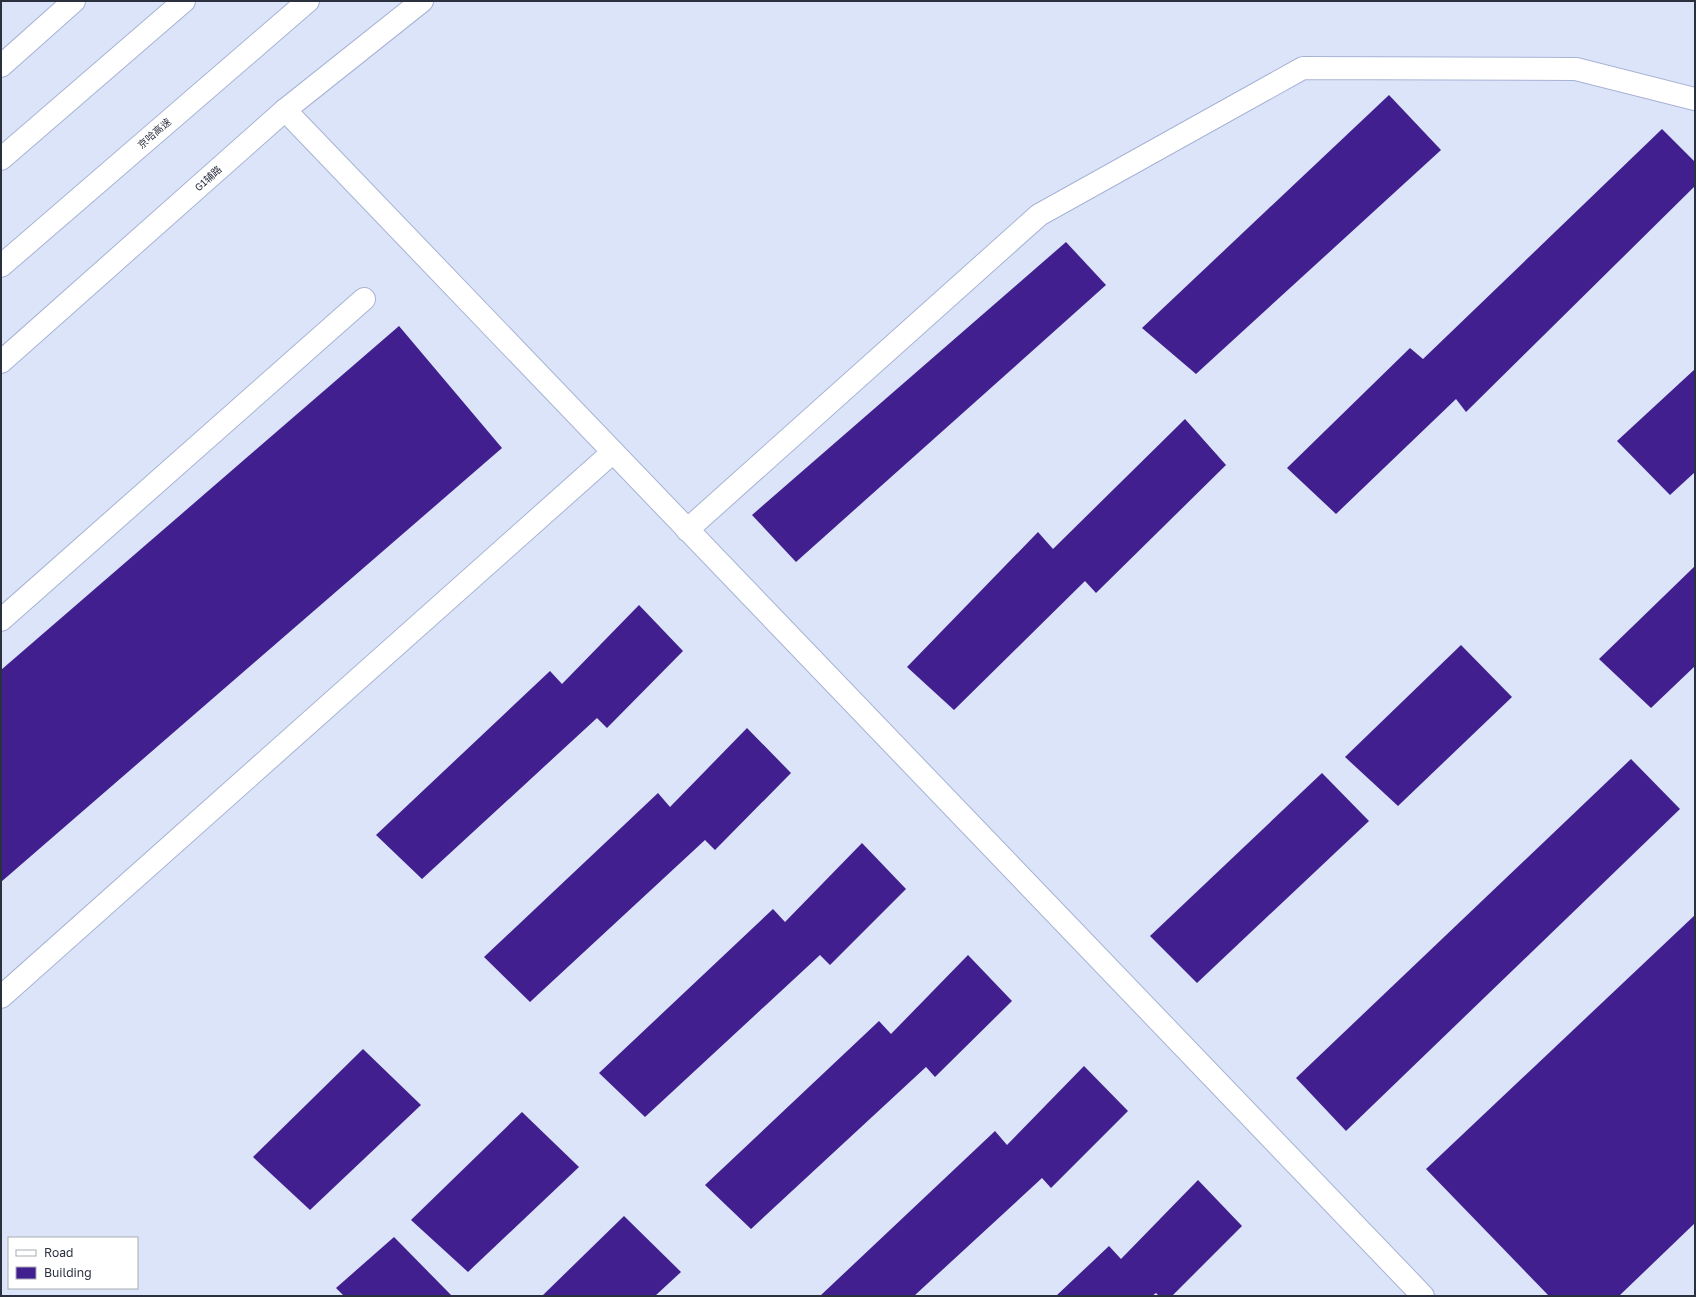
<svg xmlns="http://www.w3.org/2000/svg" width="1696" height="1297" viewBox="0 0 1696 1297" font-family="'Golos Text','Noto Sans SC',sans-serif">
	<style>
		.building { fill: #411f8e }
		.lines { fill: none; stroke-linecap: round; stroke-linejoin: round }
		.minor-casing { stroke: #a7b3d5; stroke-width: 24 }
		.highway-casing { stroke: #a7b3d5; stroke-width: 24 }
		.minor { stroke: #fff; stroke-width: 22 }
		.highway { stroke: #fff; stroke-width: 22 }
		.labels { text-anchor: middle; dominant-baseline: central; stroke-width: 4; stroke-linejoin: round; paint-order: stroke }
		.street-label { font-size: 10px; fill: #2b303e; stroke: #fff }
	</style>
	<rect width="100%" height="100%" fill="#dce4f9"/>
	<g class="building">
		<polygon points="1389,95 1441,150 1196,374 1142,328"/>
		<polygon points="1662,129 1695,162 1695,186 1466,412 1456,399 1336,514 1287,468 1410,348 1423,359"/>
		<polygon points="1066,242 1106,285 796,562 752,515"/>
		<polygon points="399,326 502,448 1,882 1,670"/>
		<polygon points="1695,369 1695,472 1670,495 1617,441"/>
		<polygon points="1185,419 1226,465 1096,593 1085,581 954,710 907,667 1038,532 1053,549"/>
		<polygon points="1695,566 1695,666 1651,708 1599,659"/>
		<polygon points="639,605 683,651 607,728 597,718 422,879 376,835 550,671 562,684"/>
		<polygon points="1461,645 1512,697 1398,806 1345,757"/>
		<polygon points="747,728 791,773 715,850 705,840 530,1002 484,957 658,793 670,807"/>
		<polygon points="1631,759 1680,809 1346,1131 1296,1078"/>
		<polygon points="1322,773 1369,821 1197,983 1150,936"/>
		<polygon points="862,843 906,889 830,965 820,955 645,1117 599,1073 773,909 785,922"/>
		<polygon points="1695,915 1695,1223 1619,1296 1549,1296 1426,1169"/>
		<polygon points="968,955 1012,1001 935,1077 926,1067 751,1229 705,1185 879,1021 891,1034"/>
		<polygon points="363,1049 421,1105 310,1210 253,1157"/>
		<polygon points="1084,1066 1128,1111 1051,1188 1042,1178 914,1296 820,1296 995,1131 1007,1145"/>
		<polygon points="522,1112 579,1167 468,1272 411,1220"/>
		<polygon points="1198,1180 1242,1226 1172,1296 1159,1296 1156,1293 1152,1296 1056,1296 1109,1246 1121,1259"/>
		<polygon points="624,1216 681,1272 655,1296 542,1296"/>
		<polygon points="394,1237 452,1296 344,1296 336,1288"/>
	</g>
	<g class="lines">
		<g class="minor-casing">
			<g id="minor">
				<polyline points="1,66 74,1"/>
				<polyline points="285,110 1423,1296"/>
				<polyline points="1,362 285,110 422,1"/>
				<polyline points="687,530 1039,215 1303,68 1576,69 1695,99"/>
				<polyline points="1,620 364,299"/>
				<polyline points="1,997 613,452"/>
			</g>
		</g>
		<g class="highway-casing">
			<g id="highway">
				<polyline points="1,159 184,1"/>
				<polyline points="1,266 308,1"/>
			</g>
		</g>
		<use href="#minor" class="minor"/>
		<use href="#highway" class="highway"/>
	</g>
	<g class="labels">
		<g class="street-label">
			<text transform="translate(154 133) rotate(-41)">京哈高速</text>
			<text transform="translate(208 178) rotate(-42)">G1辅路</text>
		</g>
	</g>
	<rect width="1696" height="1297" fill="none" stroke="#2b303e" stroke-width="4"/>
	<rect x="8" y="1237" width="130" height="52" fill="#ffffff" stroke="#aaacb2"/>
	<rect x="16" y="1250" width="20" height="6" fill="#ffffff" stroke="#aaacb2"/>
	<text x="44" y="1257" font-size="12" fill="#2b303e">Road</text>
	<rect x="16" y="1267" width="20" height="12" fill="#411f8e" stroke="#aaacb2"/>
	<text x="44" y="1277" font-size="12" fill="#2b303e">Building</text>
</svg>
